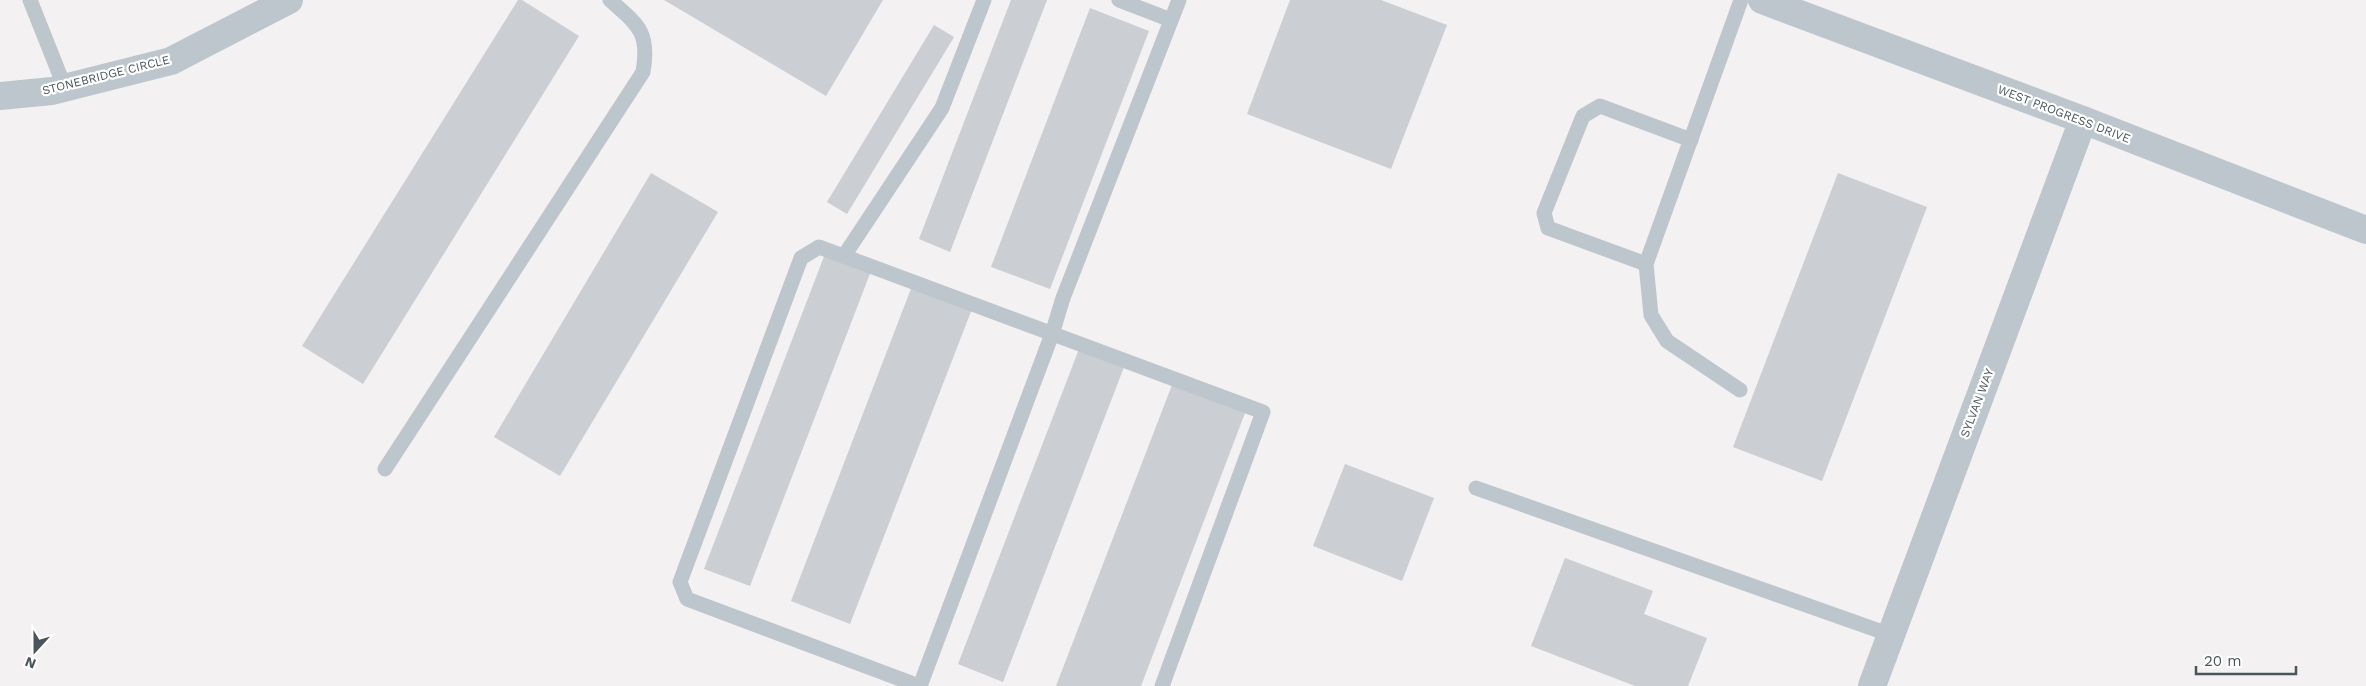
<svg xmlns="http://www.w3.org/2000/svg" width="2366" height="686" viewBox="0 0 2366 686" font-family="'Work Sans',sans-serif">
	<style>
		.building { fill: #cbced2 }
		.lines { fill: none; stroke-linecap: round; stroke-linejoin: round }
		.service { stroke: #bdc6cc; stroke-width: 15 }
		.minor { stroke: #bdc6cc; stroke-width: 28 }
		.labels { text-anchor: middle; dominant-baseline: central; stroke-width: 4.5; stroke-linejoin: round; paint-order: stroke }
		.street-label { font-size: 12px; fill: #4a565c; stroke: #fff }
	</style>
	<rect width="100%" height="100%" fill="#f3f1f1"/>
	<g class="building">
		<polygon points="518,0 522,0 579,36 363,384 302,346"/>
		<polygon points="664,0 883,0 826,96"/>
		<polygon points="1011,0 1047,0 950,252 919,239"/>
		<polygon points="1290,0 1381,0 1447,25 1391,169 1247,114"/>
		<polygon points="1090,8 1149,31 1050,289 991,267"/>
		<polygon points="934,25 954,37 847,214 827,202"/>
		<polygon points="651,173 718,212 560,476 494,437"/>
		<polygon points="1838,173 1927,207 1822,481 1733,447"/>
		<polygon points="825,254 871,271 750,586 704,569"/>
		<polygon points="912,286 972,309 850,624 791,601"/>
		<polygon points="1079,349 1124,367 1003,682 958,664"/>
		<polygon points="1172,385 1245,413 1141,686 1056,686"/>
		<polygon points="1345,464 1434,498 1402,581 1313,546"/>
		<polygon points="1565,558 1653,591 1644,614 1707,638 1688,686 1635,686 1531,646"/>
	</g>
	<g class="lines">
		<g class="service">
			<polyline points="30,0 65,88"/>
			<polyline points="1119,0 1171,20"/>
			<polyline points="844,256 942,108 984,0"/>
			<polyline points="1646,264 1548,228 1544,213 1583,116 1600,106 1691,140"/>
			<polyline points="1740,390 1667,341 1651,315 1646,264 1741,0"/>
			<path d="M385,469l258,-397c7,-40 -5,-47 -33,-72"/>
			<polyline points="1476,488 1891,635"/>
			<polyline points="919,686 687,599 680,582 801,258 819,247 1263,412 1162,686"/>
			<polyline points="920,686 1052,334 1063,298 1179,0"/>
		</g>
		<g class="minor">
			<polyline points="1762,0 2083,120 2366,230"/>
			<polyline points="0,96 52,91 171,61 289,0"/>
			<polyline points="1872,686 2083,120"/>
		</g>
	</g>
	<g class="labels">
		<g class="street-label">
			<text transform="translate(106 75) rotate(-14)">STONEBRIDGE CIRCLE</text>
			<text transform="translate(2064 114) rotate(21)">WEST PROGRESS DRIVE</text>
			<text transform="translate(1977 403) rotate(-69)">SYLVAN WAY</text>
		</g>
	</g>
	<g transform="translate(35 651) rotate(201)" stroke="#ffffff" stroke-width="4" paint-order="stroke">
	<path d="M0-4L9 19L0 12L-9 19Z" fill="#4a565c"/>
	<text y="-8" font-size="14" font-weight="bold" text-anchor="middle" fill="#4a565c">N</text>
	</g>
	<path d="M2196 666v8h100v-8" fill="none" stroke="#4a565c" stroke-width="2.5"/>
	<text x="2204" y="666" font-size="15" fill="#4a565c" stroke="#ffffff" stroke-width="4" paint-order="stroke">20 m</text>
</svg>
